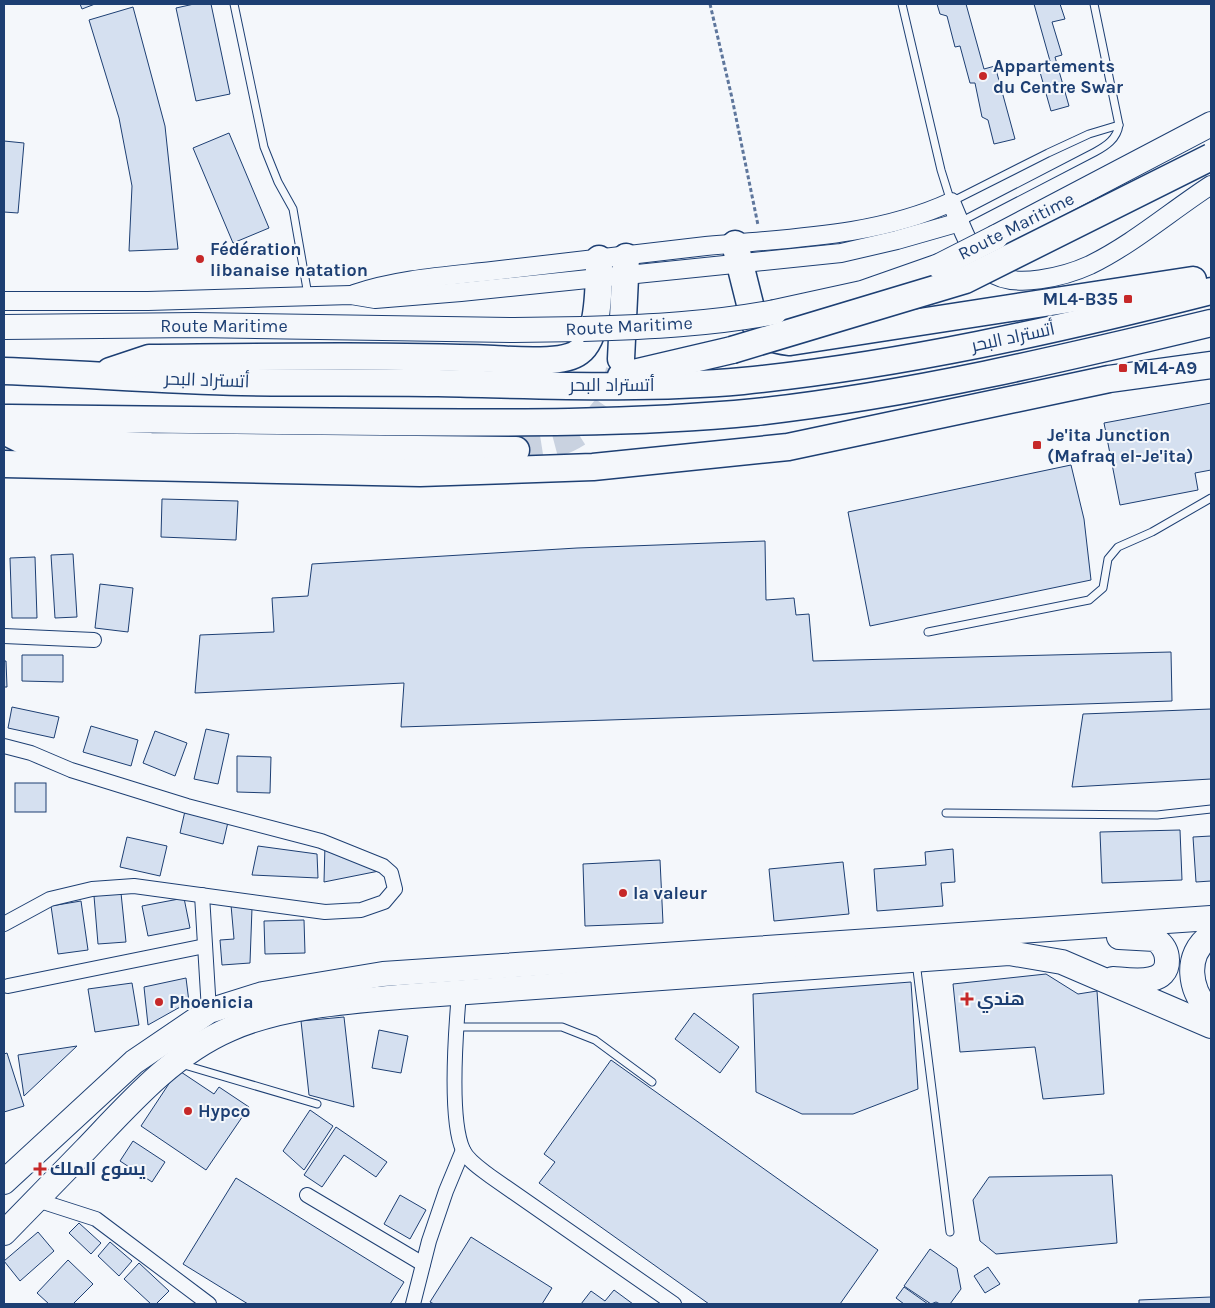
<svg xmlns="http://www.w3.org/2000/svg" width="1215" height="1308" viewBox="0 0 1215 1308" font-family="Karla,Cairo,sans-serif">
	<style>
		.building { fill: #d5e0f0; stroke: #1d3f73 }
		.lines { fill: none; stroke-linecap: round; stroke-linejoin: round }
		.motorway-tunnel { stroke: #c9d2e0; stroke-width: 26; stroke-dasharray: 26 13; stroke-linecap: butt }
		.service-casing { stroke: #1d3f73; stroke-width: 9 }
		.minor-casing { stroke: #1d3f73; stroke-width: 16 }
		.tertiary-casing { stroke: #1d3f73; stroke-width: 20 }
		.trunk-casing { stroke: #1d3f73; stroke-width: 26 }
		.motorway-casing { stroke: #1d3f73; stroke-width: 29 }
		.path { stroke: #5e769c; stroke-width: 3; stroke-dasharray: 4 2.5; stroke-linecap: butt }
		.service { stroke: #f4f7fb; stroke-width: 7 }
		.minor { stroke: #f4f7fb; stroke-width: 14 }
		.tertiary { stroke: #f4f7fb; stroke-width: 18 }
		.trunk { stroke: #f4f7fb; stroke-width: 24 }
		.motorway { stroke: #f4f7fb; stroke-width: 26 }
		.trunk-bridge-casing { stroke: #1d3f73; stroke-width: 26; stroke-linecap: butt }
		.motorway-bridge-casing { stroke: #1d3f73; stroke-width: 29; stroke-linecap: butt }
		.trunk-bridge { stroke: #f4f7fb; stroke-width: 24 }
		.motorway-bridge { stroke: #f4f7fb; stroke-width: 26 }
		.poi-dot { fill: #c62828; stroke: #f4f7fb; stroke-width: 2 }
		.labels { text-anchor: middle; dominant-baseline: central; stroke-width: 4; stroke-linejoin: round; paint-order: stroke }
		.poi-label { font-size: 18px; font-weight: bold; fill: #1d3f73; stroke: #f4f7fb; text-anchor: start }
		.street-label { font-size: 18px; fill: #1d3f73; stroke: #f4f7fb }
	</style>
	<rect width="100%" height="100%" fill="#f4f7fb"/>
	<g class="building">
		<polygon points="80,4 95,4 82,9"/>
		<polygon points="194,4 211,4 230,94 196,101 176,8"/>
		<polygon points="937,4 966,4 984,69 995,66 1015,139 994,144 988,120 982,117 975,83 970,83 960,46 955,47 947,16 940,14"/>
		<polygon points="1034,4 1060,4 1065,19 1052,22 1062,55 1055,57 1069,106 1051,111 1038,65 1050,61"/>
		<polygon points="133,7 165,126 178,249 129,251 132,186 119,118 89,20"/>
		<polygon points="229,133 269,228 233,243 193,148"/>
		<polygon points="4,141 24,143 18,213 4,212"/>
		<polygon points="1211,403 1211,470 1195,473 1198,490 1120,505 1104,423"/>
		<polygon points="1071,465 1084,519 1091,580 870,626 848,512"/>
		<polygon points="162,499 238,501 236,540 161,537"/>
		<polygon points="765,541 766,600 794,598 796,615 809,614 813,661 1171,652 1172,701 401,727 404,683 195,693 200,635 274,632 272,598 308,596 312,564 577,548"/>
		<polygon points="73,554 77,617 55,618 51,555"/>
		<polygon points="35,557 37,618 12,618 10,558"/>
		<polygon points="100,584 133,588 128,632 95,628"/>
		<polygon points="22,655 63,655 63,682 22,681"/>
		<polygon points="4,661 6,661 7,687 4,687"/>
		<polygon points="12,707 59,717 54,738 8,728"/>
		<polygon points="1211,709 1211,779 1072,787 1083,714"/>
		<polygon points="91,726 138,740 131,766 83,752"/>
		<polygon points="206,729 229,734 218,784 194,779"/>
		<polygon points="155,731 187,743 175,776 143,763"/>
		<polygon points="237,756 271,757 270,793 237,792"/>
		<rect x="15" y="783" width="31" height="29"/>
		<polygon points="185,811 228,822 223,844 180,833"/>
		<polygon points="1180,830 1182,880 1102,883 1100,832"/>
		<polygon points="1211,836 1211,881 1196,882 1193,837"/>
		<polygon points="127,837 167,846 160,876 120,867"/>
		<polygon points="325,844 384,870 324,882"/>
		<polygon points="258,846 317,854 318,878 252,875"/>
		<polygon points="953,849 955,882 941,883 943,906 877,911 874,869 926,865 925,852"/>
		<polygon points="660,860 663,923 585,926 583,864"/>
		<polygon points="843,862 849,914 774,921 769,869"/>
		<polygon points="121,893 126,942 98,944 94,896"/>
		<polygon points="184,898 190,928 148,936 142,906"/>
		<polygon points="81,901 88,950 58,954 51,906"/>
		<polygon points="231,905 252,908 250,963 222,965 220,940 234,939"/>
		<polygon points="304,920 305,953 265,954 264,921"/>
		<polygon points="1046,974 1078,994 1097,991 1104,1094 1043,1099 1035,1047 960,1052 953,984"/>
		<polygon points="186,978 189,1002 148,1025 144,987"/>
		<polygon points="911,982 918,1089 853,1114 802,1114 756,1092 753,994"/>
		<polygon points="132,983 139,1025 95,1032 88,989"/>
		<polygon points="694,1013 739,1047 720,1073 675,1039"/>
		<polygon points="344,1017 354,1107 309,1095 301,1021"/>
		<polygon points="379,1030 408,1036 401,1073 372,1068"/>
		<polygon points="77,1046 24,1096 18,1055"/>
		<polygon points="7,1053 24,1106 4,1112 4,1054"/>
		<polygon points="611,1060 878,1250 840,1304 709,1304 539,1183 555,1162 544,1154"/>
		<polygon points="178,1070 214,1094 219,1087 249,1107 206,1170 141,1126"/>
		<polygon points="310,1110 333,1126 304,1170 283,1151"/>
		<polygon points="336,1127 387,1162 376,1177 344,1155 322,1187 304,1175"/>
		<polygon points="133,1141 165,1162 152,1182 120,1161"/>
		<polygon points="1112,1175 1117,1243 996,1254 980,1241 973,1200 989,1177"/>
		<polygon points="236,1178 404,1282 390,1304 248,1304 183,1264"/>
		<polygon points="400,1195 426,1210 410,1239 384,1224"/>
		<polygon points="79,1223 101,1243 91,1254 69,1233"/>
		<polygon points="38,1232 54,1251 20,1281 4,1261"/>
		<polygon points="471,1237 552,1288 542,1304 434,1304 430,1302"/>
		<polygon points="110,1242 132,1261 119,1276 98,1256"/>
		<polygon points="930,1249 957,1268 961,1289 950,1304 940,1304 936,1302 931,1304 904,1286"/>
		<polygon points="68,1260 93,1284 73,1304 49,1304 37,1293"/>
		<polygon points="139,1263 169,1291 156,1304 151,1304 124,1279"/>
		<polygon points="988,1267 1000,1284 985,1293 974,1276"/>
		<polygon points="904,1287 928,1304 904,1304 896,1298"/>
		<polygon points="614,1290 633,1304 581,1304 591,1291 605,1301"/>
		<polygon points="1211,1297 1211,1304 1139,1304 1139,1300"/>
	</g>
	<g class="lines">
		<path class="motorway-tunnel" d="M516,450c14,-2 29,-3 42,-7 23,-7 48,-29 56,-51 2,-9 4,-18 6,-27"/>
		<g class="service-casing">
			<g id="service">
				<polyline points="234,4 264,147 278,182 293,209 308,295"/>
				<polyline points="902,4 941,170 951,202 1048,153 1089,134 1119,125"/>
				<path d="M960,222l135,-70c11,-6 22,-13 24,-27l-25,-121"/>
				<polyline points="928,632 1089,600 1103,588 1108,559 1118,547 1152,532 1211,498"/>
				<polyline points="946,813 1157,815 1211,809"/>
				<polyline points="916,962 950,1232"/>
				<polyline points="456,1027 562,1027 595,1040 652,1082"/>
				<polyline points="181,1064 317,1104"/>
			</g>
		</g>
		<g class="minor-casing">
			<g id="minor">
				<polyline points="4,636 94,640"/>
				<polyline points="4,746 31,753 71,770 187,806 321,841 383,866 391,873 395,889 384,902 361,910 325,912 134,886 92,889 50,899 4,924"/>
				<polyline points="202,895 209,1011"/>
				<polyline points="8,986 205,946"/>
				<path d="M459,993c-3,35 -10,126 4,157 5,11 18,19 27,26l184,128"/>
				<polyline points="307,1195 423,1264"/>
				<polyline points="37,1200 96,1219 209,1304"/>
				<polyline points="413,1304 429,1241 446,1191 463,1150"/>
			</g>
		</g>
		<g class="tertiary-casing">
			<g id="tertiary">
				<path d="M354,294c44,-15 93,-18 138,-23 72,-8 143,-17 214,-25 82,-8 169,-9 245,-44 10,23 20,54 39,70 24,18 76,4 100,-7 43,-21 81,-54 121,-80"/>
				<polyline points="4,301 148,301 351,295 375,299 461,292 841,253 897,240 960,222"/>
			</g>
		</g>
		<g class="trunk-casing">
			<g id="trunk">
				<polyline points="996,237 1211,124"/>
				<polyline points="775,312 862,293 939,266"/>
				<polyline points="4,327 196,325 514,330 583,329"/>
				<path d="M1211,935c-28,20 -22,56 0,78"/>
				<path d="M1113,979c17,1 55,8 54,-19 0,-9 -5,-16 -12,-21l-36,-2"/>
				<polyline points="4,1182 134,1062 209,1011 263,994 383,974 1211,918"/>
				<path d="M4,1233c27,-28 55,-56 82,-84 43,-45 86,-95 144,-120 54,-24 123,-28 181,-33l598,-43 53,9 149,64"/>
			</g>
		</g>
		<g class="motorway-casing">
			<g id="motorway">
				<path d="M735,244l20,80c10,14 18,16 35,18l403,-62"/>
				<polyline points="621,359 626,257"/>
				<path d="M4,371c79,3 159,9 238,11 65,1 130,0 196,1 101,2 204,7 305,-2 158,-16 315,-51 468,-90"/>
				<path d="M110,371l39,-13c115,-1 230,-3 345,1 21,1 68,6 85,-7 21,-15 20,-69 20,-93"/>
				<polyline points="621,376 732,350"/>
				<path d="M4,418c126,2 252,3 379,4 124,1 249,2 373,-10 154,-17 305,-53 455,-89"/>
				<polyline points="4,431 24,441 151,446 516,450"/>
				<polyline points="4,464 420,473 593,467 788,447 1109,379 1211,365"/>
			</g>
		</g>
		<polyline class="path" points="710,4 732,98 758,225"/>
		<use href="#service" class="service"/>
		<use href="#minor" class="minor"/>
		<use href="#tertiary" class="tertiary"/>
		<use href="#trunk" class="trunk"/>
		<use href="#motorway" class="motorway"/>
		<g class="trunk-bridge-casing">
			<g id="trunk-bridge">
				<polyline points="939,266 996,237"/>
				<path d="M583,329c65,-2 129,-5 192,-17"/>
			</g>
		</g>
		<g class="motorway-bridge-casing">
			<polyline id="motorway-bridge" points="732,350 965,280 1211,157"/>
		</g>
		<use href="#trunk-bridge" class="trunk-bridge"/>
		<use href="#motorway-bridge" class="motorway-bridge"/>
	</g>
	<g class="poi-dot">
		<circle cx="983" cy="76" r="5"/>
		<circle cx="200" cy="259" r="5"/>
		<rect x="1123" y="294" width="10" height="10" rx="2.5"/>
		<rect x="1118" y="363" width="10" height="10" rx="2.5"/>
		<rect x="1032" y="440" width="10" height="10" rx="2.5"/>
		<circle cx="623" cy="893" r="5"/>
		<path d="M964.5 991.5h5v5h5v5h-5v5h-5v-5h-5v-5h5z"/>
		<circle cx="159" cy="1002" r="5"/>
		<circle cx="188" cy="1111" r="5"/>
		<path d="M37.5 1161.5h5v5h5v5h-5v5h-5v-5h-5v-5h5z"/>
	</g>
	<g class="labels">
		<g class="poi-label">
			<text x="993" y="66">Appartements<tspan x="993" dy="21">du Centre Swar</tspan></text>
			<text x="210" y="249">Fédération<tspan x="210" dy="21">libanaise natation</tspan></text>
			<text x="1118" y="299" text-anchor="end">ML4-B35</text>
			<text x="1133" y="368">ML4-A9</text>
			<text x="1047" y="435">Je'ita Junction<tspan x="1047" dy="21">(Mafraq el-Je'ita)</tspan></text>
			<text x="633" y="893">la valeur</text>
			<text x="977" y="999">هندي</text>
			<text x="169" y="1002">Phoenicia</text>
			<text x="198" y="1111">Hypco</text>
			<text x="50" y="1169">يسوع الملك</text>
		</g>
		<g class="street-label">
			<text transform="translate(1016 226) rotate(-27)">Route Maritime</text>
			<text x="224" y="326">Route Maritime</text>
			<text transform="translate(629 326) rotate(-3)">Route Maritime</text>
			<text transform="translate(1013 337) rotate(-12)">أتستراد البحر</text>
			<text transform="translate(207 380) rotate(2)">أتستراد البحر</text>
			<text x="612" y="385">أتستراد البحر</text>
		</g>
	</g>
	<rect width="1215" height="1308" fill="none" stroke="#1d3f73" stroke-width="10"/>
</svg>
